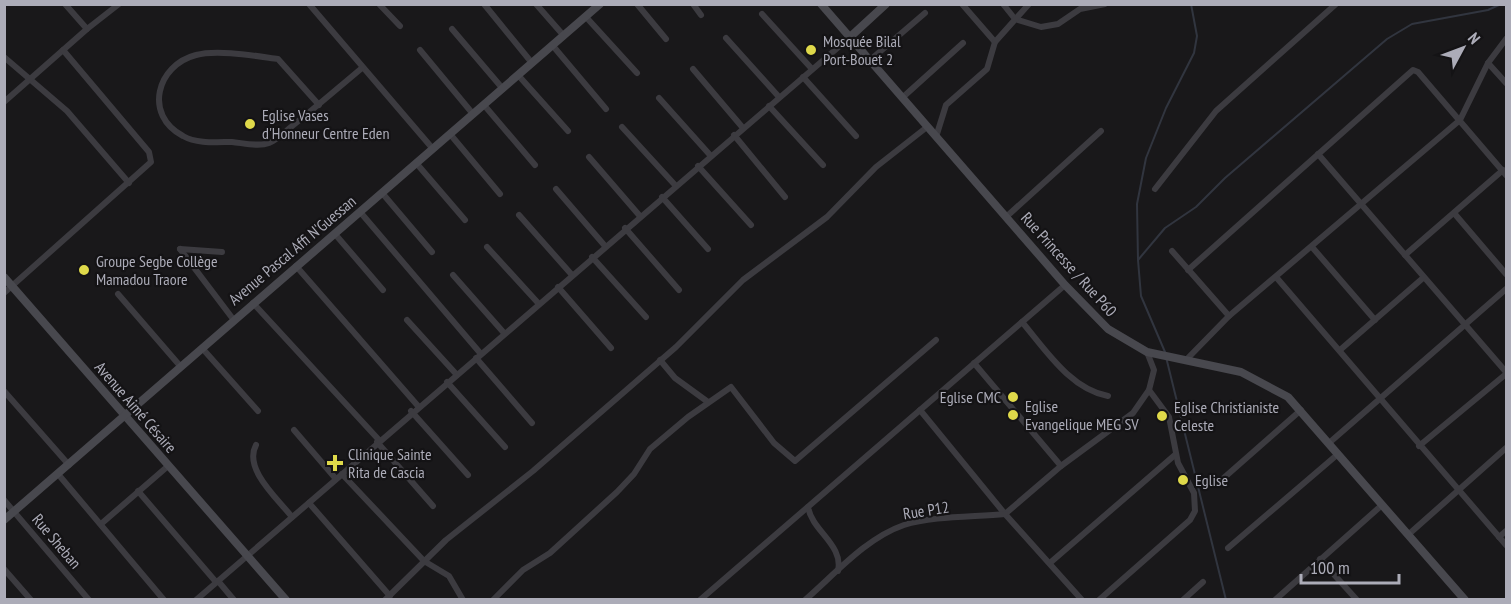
<svg xmlns="http://www.w3.org/2000/svg" width="1511" height="604" viewBox="0 0 1511 604" font-family="'PT Sans Narrow',sans-serif">
	<style>
		.lines { fill: none; stroke-linecap: round; stroke-linejoin: round }
		.stream { stroke: #31353f; stroke-width: 2 }
		.street { stroke: #3c3b40; stroke-width: 6 }
		.secondary { stroke: #48484e; stroke-width: 8 }
		.poi-dot { fill: #dfd94a; stroke: #141315; stroke-width: 2 }
		.labels { text-anchor: middle; dominant-baseline: central; stroke-width: 4.5; stroke-linejoin: round; paint-order: stroke }
		.poi-label { font-size: 16px; fill: #acacb8; stroke: #141315; text-anchor: start }
		.street-label { font-size: 16px; fill: #acacb8; stroke: #141315 }
	</style>
	<rect width="100%" height="100%" fill="#19181a"/>
	<g class="lines">
		<g class="stream">
			<polyline points="1138,260 1137,204 1146,158 1166,108 1194,53 1197,36 1191,4"/>
			<polyline points="1165,352 1141,296 1138,260 1165,228 1196,207 1225,178 1387,39 1412,24 1488,10 1501,4"/>
			<polyline points="1166,357 1226,600"/>
		</g>
		<g class="street">
			<polyline points="65,4 87,29"/>
			<polyline points="309,4 433,149"/>
			<polyline points="379,4 400,26"/>
			<polyline points="484,4 532,63"/>
			<polyline points="536,4 564,36"/>
			<polyline points="637,4 666,39"/>
			<polyline points="693,4 701,15"/>
			<polyline points="962,4 995,42"/>
			<polyline points="1003,4 1015,19 1041,27 1058,24 1080,9 1105,4"/>
			<polyline points="762,14 812,69"/>
			<polyline points="586,17 637,73"/>
			<polyline points="452,29 503,89"/>
			<polyline points="726,38 779,97"/>
			<polyline points="553,46 606,109"/>
			<polyline points="420,50 473,114"/>
			<polyline points="4,57 67,111 129,183"/>
			<polyline points="869,61 925,13"/>
			<polyline points="1488,63 1506,83"/>
			<polyline points="693,69 743,128"/>
			<polyline points="518,75 568,131"/>
			<polyline points="803,77 856,136"/>
			<polyline points="659,98 710,155"/>
			<polyline points="902,98 963,43"/>
			<polyline points="4,102 87,29 119,4"/>
			<path d="M319,105l-41,-46c-22,-3 -61,-10 -82,-4 -39,10 -53,60 -13,81 14,8 34,6 49,6 11,1 27,5 37,1 8,-3 16,-11 22,-16 24,-19 47,-39 71,-59"/>
			<polyline points="484,105 535,165"/>
			<polyline points="769,106 823,165"/>
			<polyline points="622,127 675,185"/>
			<polyline points="450,134 500,194"/>
			<polyline points="734,135 785,197"/>
			<polyline points="936,137 946,105 987,69 995,42 1029,4"/>
			<polyline points="1318,154 1506,372"/>
			<polyline points="589,157 639,215"/>
			<polyline points="417,164 465,220"/>
			<polyline points="698,166 751,225"/>
			<polyline points="556,189 605,246"/>
			<polyline points="1155,189 1216,111 1336,4"/>
			<polyline points="383,194 432,252"/>
			<polyline points="662,197 708,249"/>
			<polyline points="361,213 481,354"/>
			<polyline points="1454,213 1506,274"/>
			<polyline points="519,215 572,275"/>
			<polyline points="1006,217 1101,131"/>
			<polyline points="625,228 679,290"/>
			<polyline points="335,234 383,290"/>
			<polyline points="487,247 539,304"/>
			<polyline points="1312,247 1375,320"/>
			<polyline points="180,249 233,319"/>
			<polyline points="180,249 222,252"/>
			<polyline points="1172,251 1229,316"/>
			<polyline points="1405,255 1503,170"/>
			<polyline points="592,257 646,317"/>
			<polyline points="296,266 418,406"/>
			<polyline points="1188,270 1413,70 1418,72 1506,175"/>
			<polyline points="453,275 504,333"/>
			<polyline points="1276,277 1506,545"/>
			<polyline points="558,287 611,348"/>
			<polyline points="4,293 151,162 149,152 63,50"/>
			<polyline points="118,294 181,367"/>
			<polyline points="253,303 379,440"/>
			<polyline points="407,320 457,375"/>
			<path d="M1022,322c23,27 48,67 86,74"/>
			<polyline points="202,348 258,411"/>
			<polyline points="1340,350 1423,278"/>
			<polyline points="476,358 532,423"/>
			<polyline points="660,360 675,378 708,402"/>
			<polyline points="1186,360 1229,316 1460,120 1488,63 1506,39"/>
			<polyline points="974,363 1061,466"/>
			<polyline points="447,382 505,447"/>
			<polyline points="4,391 69,465"/>
			<polyline points="920,410 1005,514 1082,600"/>
			<polyline points="411,411 468,475"/>
			<polyline points="294,430 336,479"/>
			<polyline points="377,442 433,506"/>
			<polyline points="1329,443 1506,289"/>
			<path d="M256,445c-13,24 22,54 36,72"/>
			<polyline points="1419,446 1506,374"/>
			<polyline points="58,474 164,600"/>
			<polyline points="342,474 424,561 449,576 463,600"/>
			<polyline points="1218,483 1301,410"/>
			<polyline points="138,491 216,582"/>
			<polyline points="4,500 89,600"/>
			<polyline points="309,503 390,596"/>
			<path d="M808,507c4,24 36,38 30,64"/>
			<polyline points="1005,514 1061,466 1133,413 1149,390"/>
			<polyline points="101,524 168,466"/>
			<polyline points="1409,534 1506,448"/>
			<polyline points="1499,537 1506,531"/>
			<polyline points="1228,548 1338,454"/>
			<polyline points="1320,559 1357,600"/>
			<polyline points="1051,562 1176,454"/>
			<polyline points="4,569 31,600"/>
			<polyline points="218,581 234,600"/>
			<polyline points="196,600 849,38"/>
			<polyline points="385,600 446,540 533,471 676,347 743,280 827,217 876,167 927,127"/>
			<polyline points="493,600 523,570 550,553 617,492 634,474 650,449 688,417 731,387 774,443 795,461 936,340"/>
			<polyline points="700,600 1065,285"/>
			<path d="M805,600c30,-26 61,-62 99,-75 28,-9 70,-8 101,-11"/>
			<polyline points="1099,600 1190,520 1195,511 1194,493 1178,463 1169,417 1149,390 1154,370 1147,352"/>
			<polyline points="1183,600 1203,582"/>
			<polyline points="1275,600 1382,505"/>
		</g>
		<g class="secondary">
			<polyline points="821,4 1065,285 1108,329 1147,352 1241,372 1288,397 1465,600"/>
			<polyline points="849,38 886,4"/>
			<polyline points="4,277 286,600"/>
			<polyline points="4,520 600,4"/>
		</g>
	</g>
	<g class="poi-dot">
		<circle cx="811" cy="50" r="6"/>
		<circle cx="250" cy="124" r="6"/>
		<circle cx="84" cy="270" r="6"/>
		<circle cx="1013" cy="397" r="6"/>
		<circle cx="1013" cy="415" r="6"/>
		<circle cx="1162" cy="416" r="6"/>
		<path d="M332 454h6v6h6v6h-6v6h-6v-6h-6v-6h6z"/>
		<circle cx="1183" cy="480" r="6"/>
	</g>
	<g class="labels">
		<g class="poi-label">
			<text x="823" y="41">Mosquée Bilal<tspan x="823" dy="18">Port-Bouet 2</tspan></text>
			<text x="262" y="115">Eglise Vases<tspan x="262" dy="18">d'Honneur Centre Eden</tspan></text>
			<text x="96" y="261">Groupe Segbe Collège<tspan x="96" dy="18">Mamadou Traore</tspan></text>
			<text x="1001" y="397" text-anchor="end">Eglise CMC</text>
			<text x="1025" y="406">Eglise<tspan x="1025" dy="18">Evangelique MEG SV</tspan></text>
			<text x="1174" y="407">Eglise Christianiste<tspan x="1174" dy="18">Celeste</tspan></text>
			<text x="348" y="454">Clinique Sainte<tspan x="348" dy="18">Rita de Cascia</tspan></text>
			<text x="1195" y="480">Eglise</text>
		</g>
		<g class="street-label">
			<text transform="translate(292 250) rotate(-40)">Avenue Pascal Affi N'Guessan</text>
			<text transform="translate(1069 264) rotate(48)">Rue Princesse / Rue P60</text>
			<text transform="translate(136 407) rotate(49)">Avenue Aimé Césaire</text>
			<text transform="translate(926 510) rotate(-9)">Rue P12</text>
			<text transform="translate(57 541) rotate(50)">Rue Sheban</text>
		</g>
	</g>
	<rect width="1511" height="604" fill="none" stroke="#acacb8" stroke-width="12"/>
	<g transform="translate(1463 48) rotate(49)" stroke="#141315" stroke-width="4.5" paint-order="stroke">
	<path d="M0-4.5L10 22L0 15L-10 22Z" fill="#acacb8"/>
	<text y="-9" font-size="16" font-weight="bold" text-anchor="middle" fill="#acacb8">N</text>
	</g>
	<path d="M1301 574v9h98v-9" fill="none" stroke="#acacb8" stroke-width="3"/>
	<text x="1310" y="574" font-size="18" fill="#acacb8" stroke="#141315" stroke-width="4.5" paint-order="stroke">100 m</text>
</svg>
